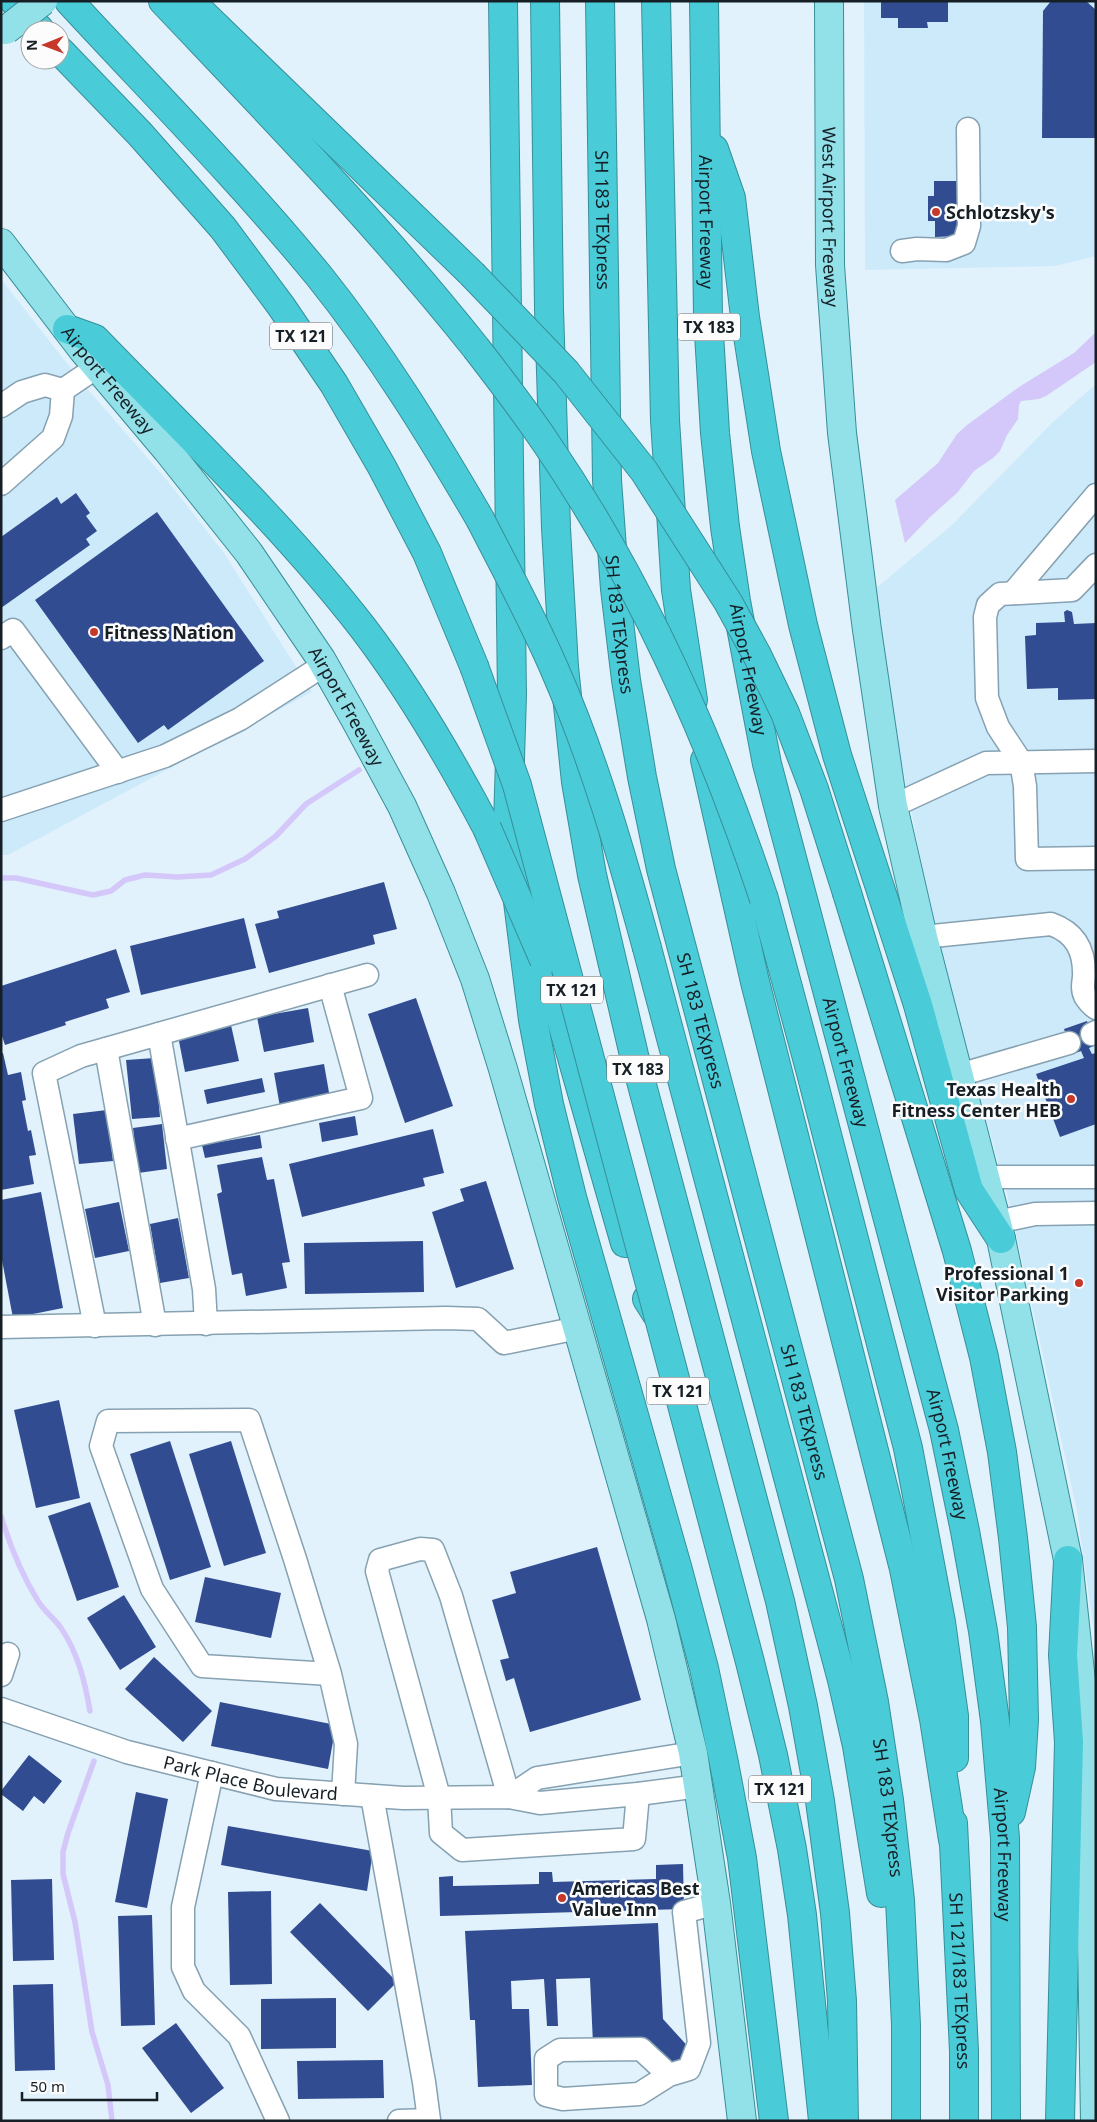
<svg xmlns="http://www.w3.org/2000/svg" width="1097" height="2122" viewBox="0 0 1097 2122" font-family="'Noto Sans',sans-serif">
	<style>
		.built { fill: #cdeafb }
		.water { fill: #d4c7f9 }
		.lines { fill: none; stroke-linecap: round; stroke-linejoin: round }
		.stream { stroke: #d4c7f9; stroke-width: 5.5 }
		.building { fill: #314c90 }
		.minor-casing { stroke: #86a1b1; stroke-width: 25 }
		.major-casing { stroke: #378f99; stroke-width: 30 }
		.highway-casing { stroke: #378f99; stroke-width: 30 }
		.minor { stroke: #fff; stroke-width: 22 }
		.major { stroke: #92e0e8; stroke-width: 28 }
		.highway { stroke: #4accd8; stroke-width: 28 }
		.major-bridge-casing { stroke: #378f99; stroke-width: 30; stroke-linecap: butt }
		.highway-bridge-casing { stroke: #378f99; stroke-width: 30; stroke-linecap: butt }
		.major-bridge { stroke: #92e0e8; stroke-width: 28 }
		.highway-bridge { stroke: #4accd8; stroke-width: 28 }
		.poi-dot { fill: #c5382a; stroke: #fcfcfc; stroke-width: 2 }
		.labels { text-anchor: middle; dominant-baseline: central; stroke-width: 5; stroke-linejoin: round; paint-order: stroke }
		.shield { fill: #fcfcfc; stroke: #5a6166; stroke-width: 1 }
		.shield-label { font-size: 16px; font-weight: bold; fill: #151f25 }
		.poi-label { font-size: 18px; font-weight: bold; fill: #151f25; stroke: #fcfcfc; text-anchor: start }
		.street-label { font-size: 18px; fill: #151f25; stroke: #fcfcfc }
	</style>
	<rect width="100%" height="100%" fill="#e1f2fc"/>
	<g class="built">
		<polygon points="864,1 1096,1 1096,256 1055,266 865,270"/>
		<polygon points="1,279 83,384 170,484 224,553 312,692 8,855 1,855"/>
		<polygon points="1096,384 1096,1632 1094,1632 1077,1511 1008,1197 964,1041 928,897 902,764 876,588 951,526 1053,422"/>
	</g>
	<polygon class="water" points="1096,332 1096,362 1046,396 1039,399 1021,401 1019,405 1018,419 1007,435 1000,451 993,458 974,471 957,493 930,517 905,543 895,500 938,463 957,434 967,425 1019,387 1074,353"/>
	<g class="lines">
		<g class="stream">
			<polyline points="1,878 16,878 93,895 111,891 125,880 145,875 177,877 211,875 245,859 276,836 306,804 359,770"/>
			<path d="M1,1516c9,30 21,59 37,85 6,10 16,17 23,27 17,25 24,54 29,83"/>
			<polyline points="94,1761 68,1833 63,1852 63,1874 75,1922 92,2032 108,2085 112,2121"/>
		</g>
	</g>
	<g class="building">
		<polygon points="881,1 948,1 948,22 927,22 928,28 898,28 898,18 881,18"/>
		<polygon points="1051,1 1086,1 1096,10 1096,138 1042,138 1043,11"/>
		<polygon points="934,181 958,181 959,236 935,237 935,221 928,221 928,196 934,196"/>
		<polygon points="76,493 90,513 86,516 97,531 86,539 90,545 1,608 1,537 57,497 61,504"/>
		<polygon points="157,512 264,661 168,730 164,725 138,743 35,600"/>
		<polygon points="1067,610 1072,612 1074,624 1096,623 1096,699 1058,700 1058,688 1027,689 1025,636 1036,635 1036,623 1065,622 1064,612"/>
		<polygon points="384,882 397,929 373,935 375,944 269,973 255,924 279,918 277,911"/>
		<polygon points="244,918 256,968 141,995 130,946"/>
		<polygon points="116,949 130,992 106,999 109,1008 65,1022 66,1025 5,1045 1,1033 1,986"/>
		<polygon points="416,998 453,1106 405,1123 368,1014"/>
		<polygon points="308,1008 314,1042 264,1052 257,1017"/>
		<polygon points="1087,1021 1096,1045 1089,1048 1092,1054 1096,1053 1096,1124 1060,1137 1036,1074 1084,1058 1081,1051 1073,1054 1064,1029"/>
		<polygon points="231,1025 239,1061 185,1072 178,1036"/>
		<polygon points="1,1053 3,1053 8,1075 21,1072 26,1100 22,1101 28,1131 31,1130 36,1155 29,1156 34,1184 1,1190"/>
		<polygon points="155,1058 160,1117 132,1119 126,1060"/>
		<polygon points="324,1064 330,1098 280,1107 274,1073"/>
		<polygon points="262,1078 265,1092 207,1104 204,1090"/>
		<polygon points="107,1110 113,1161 79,1164 73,1114"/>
		<polygon points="355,1116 358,1135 322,1142 319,1123"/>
		<polygon points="162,1124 167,1169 138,1173 133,1128"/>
		<polygon points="433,1129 444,1173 423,1178 425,1186 302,1217 289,1164"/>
		<polygon points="260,1135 262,1148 205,1158 202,1145"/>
		<polygon points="262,1157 267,1180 274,1179 290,1262 282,1263 287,1288 246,1296 242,1273 232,1275 217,1194 222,1192 217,1165"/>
		<polygon points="486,1181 514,1269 456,1288 432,1212 464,1201 460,1189"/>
		<polygon points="41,1192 63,1308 13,1318 1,1255 1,1200"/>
		<polygon points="119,1202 129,1251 95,1258 85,1209"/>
		<polygon points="178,1218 189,1278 160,1283 150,1224"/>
		<polygon points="423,1241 424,1292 305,1294 304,1243"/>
		<polygon points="59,1400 80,1498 36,1508 14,1410"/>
		<polygon points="170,1441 211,1567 170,1580 130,1454"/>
		<polygon points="231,1441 266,1553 224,1566 189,1454"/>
		<polygon points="90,1502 119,1587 77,1601 48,1516"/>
		<polygon points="597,1547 641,1700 530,1732 514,1678 506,1681 500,1660 509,1658 492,1600 516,1593 510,1572"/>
		<polygon points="205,1577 281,1593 271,1638 195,1622"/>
		<polygon points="124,1595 156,1647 120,1670 87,1618"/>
		<polygon points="154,1657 212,1711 183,1742 125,1689"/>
		<polygon points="220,1702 336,1725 328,1769 211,1746"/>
		<polygon points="29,1755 62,1781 44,1804 34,1796 23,1811 1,1794 1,1791"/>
		<polygon points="136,1792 168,1799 147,1908 115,1902"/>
		<polygon points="228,1826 373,1851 367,1891 221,1865"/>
		<polygon points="683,1864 684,1909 440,1916 439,1877 453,1876 453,1886 539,1884 539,1872 552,1872 553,1882 656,1879 656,1865"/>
		<polygon points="52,1879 54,1960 13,1961 11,1880"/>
		<polygon points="271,1891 272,1984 230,1985 228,1892"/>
		<polygon points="320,1903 397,1982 368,2011 290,1932"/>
		<polygon points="152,1915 155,2025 121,2026 118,1916"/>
		<polygon points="658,1923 663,2019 692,2051 672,2069 593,2044 590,1978 556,1979 558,2026 547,2026 544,1979 511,1981 512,2009 529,2009 532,2085 478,2087 475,2020 470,2020 465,1931"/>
		<polygon points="53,1984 55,2070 15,2071 13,1985"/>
		<polygon points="336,1998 336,2048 261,2049 261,1999"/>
		<polygon points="176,2023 224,2088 191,2113 142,2048"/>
		<polygon points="383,2060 384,2098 298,2099 297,2061"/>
	</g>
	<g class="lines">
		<g class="minor-casing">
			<g id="minor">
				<polyline points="902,251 917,249 946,250 964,243 969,226 968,129"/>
				<polyline points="1,406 22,392 45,385 63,390"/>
				<polyline points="1,484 53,438 61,416 63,390 97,367"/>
				<polyline points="1096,565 1072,590 1000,594 988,605 985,617 987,698 998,727 1021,762 1025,786 1027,859 1096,858"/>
				<polyline points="1013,593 1096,495"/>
				<polyline points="1,638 13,630 118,772"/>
				<polyline points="893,806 986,763 1096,761"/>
				<polyline points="1,810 165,756 240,719 324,665"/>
				<path d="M923,937l128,-13c25,9 34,27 33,53 -1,7 -2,13 1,19 3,5 7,9 11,12"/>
				<polyline points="159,1034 204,1289 206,1324"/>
				<polyline points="1092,1034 1096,1032"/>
				<polyline points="106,1049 155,1325"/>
				<polyline points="959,1075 1069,1043"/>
				<polyline points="177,1139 361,1098 330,985"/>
				<polyline points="986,1177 1096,1177"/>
				<polyline points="997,1222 1035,1214 1096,1213"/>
				<polyline points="95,1326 44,1073 81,1056 367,975"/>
				<polyline points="1,1327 446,1318 478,1319 504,1343 578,1328"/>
				<polyline points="330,1674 202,1666 152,1589 101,1446 108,1421 249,1420 295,1559 330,1674 346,1744 343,1794"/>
				<polyline points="1,1675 8,1654"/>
				<path id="s1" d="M1,1709l126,43 149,37 127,9 106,-1 31,6 98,-9 61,-8"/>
				<polyline points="212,1773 183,1907 183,1967 194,1991 239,2036 278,2121"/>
				<polyline points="372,1796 424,2082 429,2120 399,2121"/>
				<polyline points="509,1797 451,1596 433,1550 420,1549 380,1560 377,1571 439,1797 441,1833 462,1850 634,1839 638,1794"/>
				<polyline points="509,1797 537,1778 693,1753"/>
				<polyline points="669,2075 641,2049 560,2050 546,2059 546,2095 563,2099 639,2094 669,2075 689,2069 699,2043 684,1912 716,1903"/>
			</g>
		</g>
		<g class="major-casing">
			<g id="major">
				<path id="s2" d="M829,1l1,264 12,168 25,197 26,176 30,131 78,302 67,321 19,177 3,86 5,298"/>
				<path id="s3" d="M1,243l81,106 85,101 82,103 72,106 34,60 47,87 39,87 34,86 28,90 158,550 32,134 23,150 26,218"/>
			</g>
		</g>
		<g class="highway-casing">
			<g id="highway">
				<polyline points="14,1 40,30"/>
				<path d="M69,1c84,91 172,180 250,275 61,76 112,159 161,243"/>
				<path d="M163,1c107,113 216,225 313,347"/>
				<polyline points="190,1 472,274"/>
				<polyline points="503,1 512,695 508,823 533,1020 549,1104 572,1197 678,1570 704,1668 724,1763 742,1858 774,2121"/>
				<polyline points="545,1 549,309 556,528 564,667 576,782 592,875 634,1055 780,1601 803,1706 820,1801 835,1913 842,2001 844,2121"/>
				<path id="s4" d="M600,1l7,479 8,109 11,91 16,97 19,92 188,710 25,123 15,98 11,100 6,125v96"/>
				<polyline points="656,1 665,420 676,590 693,700"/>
				<path id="s5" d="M704,1l4,316 7,116 10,94 11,74 31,163 177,666 21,101 18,100 12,90 10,117 1,283"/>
				<polyline points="60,51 140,134 223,228 281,306 334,384 382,467 427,553 474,666"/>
				<polyline points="714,149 731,198 745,317 766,451 803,625 837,755 918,1005 969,1190 1001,1239"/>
				<path d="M67,329l28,10c91,94 188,186 268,289 48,63 87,130 124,200"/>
				<polyline points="705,760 755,982 904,1569 934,1719 953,1840"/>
				<polyline points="847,893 957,1251 984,1357 1002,1452 1013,1538 1022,1627 1024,1720 1021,1767 1011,1812"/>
				<polyline points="764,899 810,1069 908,1448 941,1622 954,1716 954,1758"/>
				<polyline points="647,948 842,1680 857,1746 881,1893"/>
				<polyline points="544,960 625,1243"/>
				<polyline points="647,1299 659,1318 750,1662 773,1755 792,1849 802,1915 823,2121"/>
				<path id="s6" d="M953,1823l11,228v70"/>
				<polyline points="1060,2121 1069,1742 1063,1655 1068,1560"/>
			</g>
		</g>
		<use href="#minor" class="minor"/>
		<use href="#major" class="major"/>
		<use href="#highway" class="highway"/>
		<g class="major-bridge-casing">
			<polyline id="major-bridge" points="6,30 43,1"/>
		</g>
		<g class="highway-bridge-casing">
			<g id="highway-bridge">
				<polyline points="472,274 566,372 644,471 728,602 757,655 785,713 814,789 847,893"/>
				<path d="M476,348c24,31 48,62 70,95 95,139 165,296 218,456"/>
				<path d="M480,519c25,49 52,98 74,149 40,91 67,185 93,280"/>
				<polyline points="474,666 517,785 659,1318"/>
				<polyline points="487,828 544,960"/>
			</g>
		</g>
		<use href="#major-bridge" class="major-bridge"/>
		<use href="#highway-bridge" class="highway-bridge"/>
	</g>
	<g class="poi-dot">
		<circle cx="936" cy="212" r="5"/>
		<circle cx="94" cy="632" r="5"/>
		<circle cx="1071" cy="1099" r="5"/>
		<circle cx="1079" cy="1283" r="5"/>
		<circle cx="562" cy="1898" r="5"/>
	</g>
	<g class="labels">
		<g class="shield">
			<rect x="678" y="313.5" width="62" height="27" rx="4"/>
			<rect x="270" y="322.5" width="62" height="27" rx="4"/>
			<rect x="541" y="976.5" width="62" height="27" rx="4"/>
			<rect x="607" y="1055.5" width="62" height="27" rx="4"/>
			<rect x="647" y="1377.5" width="62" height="27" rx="4"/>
			<rect x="749" y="1775.5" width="62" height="27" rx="4"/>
		</g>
		<g class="shield-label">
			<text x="709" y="327">TX 183</text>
			<text x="301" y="336">TX 121</text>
			<text x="572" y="990">TX 121</text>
			<text x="638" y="1069">TX 183</text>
			<text x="678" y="1391">TX 121</text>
			<text x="780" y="1789">TX 121</text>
		</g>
		<g class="poi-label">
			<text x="946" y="212">Schlotzsky's</text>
			<text x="104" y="632">Fitness Nation</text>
			<text x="1061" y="1089" text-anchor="end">Texas Health<tspan x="1061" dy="21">Fitness Center HEB</tspan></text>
			<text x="1069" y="1273" text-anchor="end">Professional 1<tspan x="1069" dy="21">Visitor Parking</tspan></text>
			<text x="572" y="1888">Americas Best<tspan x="572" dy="21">Value Inn</tspan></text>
		</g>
		<g class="street-label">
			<text stroke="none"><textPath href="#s2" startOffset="216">West Airport Freeway</textPath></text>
			<text stroke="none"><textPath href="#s4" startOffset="219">SH 183 TEXpress</textPath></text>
			<text stroke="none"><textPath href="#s5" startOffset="221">Airport Freeway</textPath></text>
			<text stroke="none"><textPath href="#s3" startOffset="174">Airport Freeway</textPath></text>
			<text stroke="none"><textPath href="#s4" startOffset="624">SH 183 TEXpress</textPath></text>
			<text stroke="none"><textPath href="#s5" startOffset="671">Airport Freeway</textPath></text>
			<text stroke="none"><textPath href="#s3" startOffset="579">Airport Freeway</textPath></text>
			<text stroke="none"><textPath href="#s4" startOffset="1029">SH 183 TEXpress</textPath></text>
			<text stroke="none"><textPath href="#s5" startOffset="1076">Airport Freeway</textPath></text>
			<text stroke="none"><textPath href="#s4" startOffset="1434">SH 183 TEXpress</textPath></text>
			<text stroke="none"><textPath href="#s5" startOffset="1481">Airport Freeway</textPath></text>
			<text stroke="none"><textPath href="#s1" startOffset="260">Park Place Boulevard</textPath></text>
			<text stroke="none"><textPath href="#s4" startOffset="1839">SH 183 TEXpress</textPath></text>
			<text stroke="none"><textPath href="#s5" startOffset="1886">Airport Freeway</textPath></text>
			<text stroke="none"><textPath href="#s6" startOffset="158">SH 121/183 TEXpress</textPath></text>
		</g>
	</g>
	<rect width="1097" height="2122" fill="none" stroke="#151f25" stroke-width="5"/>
	<g transform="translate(45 45) rotate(269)"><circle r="24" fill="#fcfcfc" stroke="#a0a4a6"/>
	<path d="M0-4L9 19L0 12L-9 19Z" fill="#c5382a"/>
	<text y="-8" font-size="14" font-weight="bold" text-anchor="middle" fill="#151f25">N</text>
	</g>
	<path d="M22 2092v8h135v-8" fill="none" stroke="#151f25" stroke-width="2.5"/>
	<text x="30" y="2092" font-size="15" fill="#151f25" stroke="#fcfcfc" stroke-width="4" paint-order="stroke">50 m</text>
</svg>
